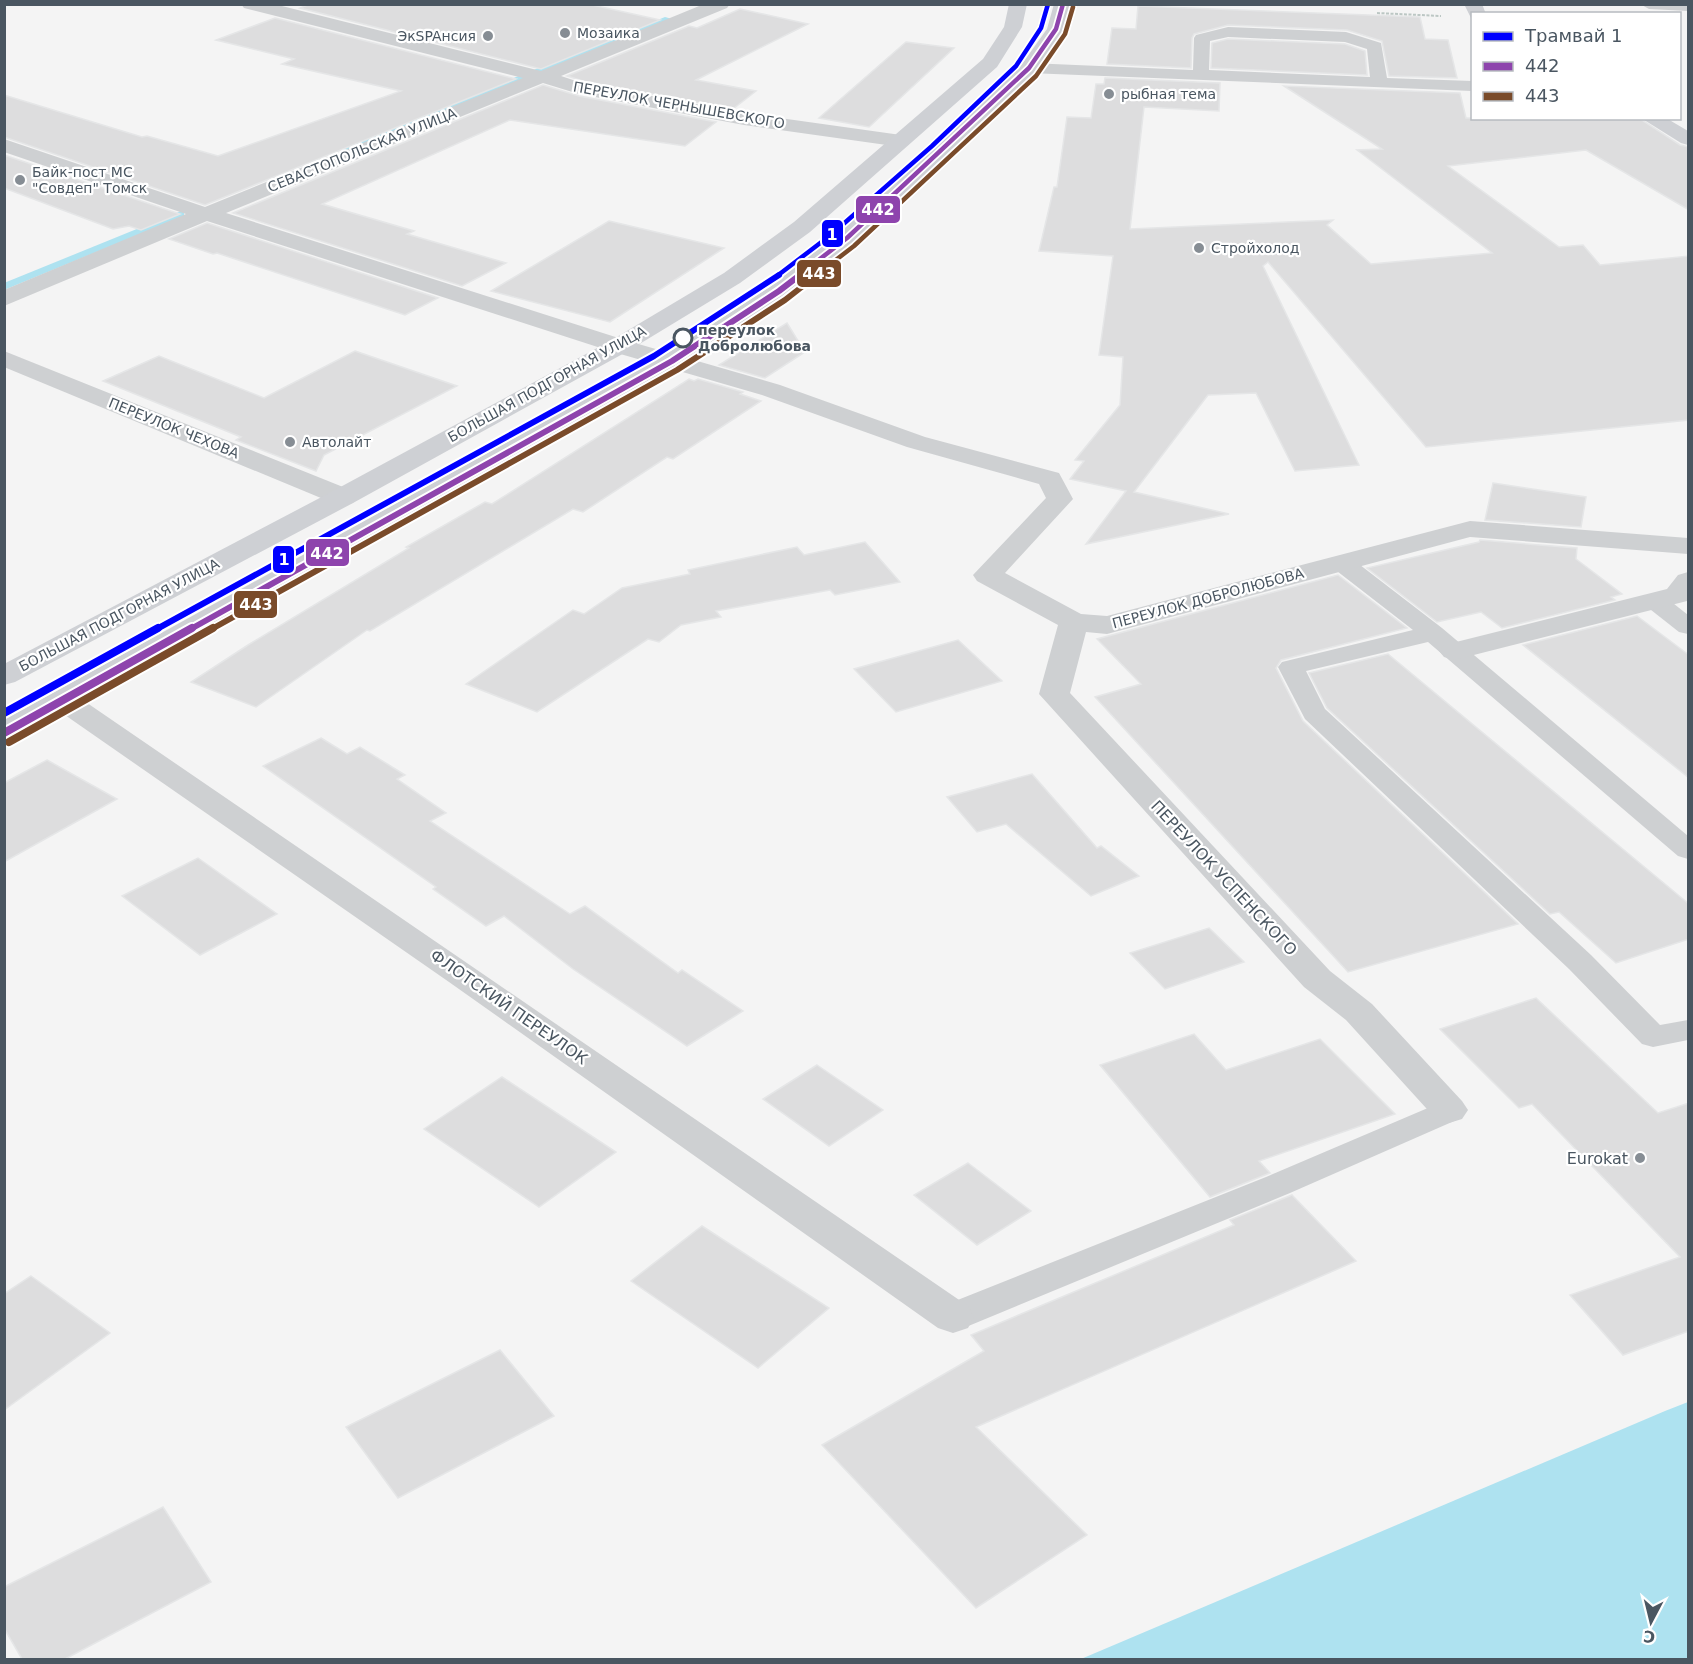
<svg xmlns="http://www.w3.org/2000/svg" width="1693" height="1664" viewBox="0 0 1693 1664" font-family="'DejaVu Sans',sans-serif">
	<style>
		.water { fill: #aee2f0 }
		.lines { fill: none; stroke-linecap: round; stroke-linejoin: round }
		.stream { fill: #aee2f0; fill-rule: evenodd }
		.building { fill: #ddddde; stroke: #e5e6e7; stroke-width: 1.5 }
		.path { stroke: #bcc7c4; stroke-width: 2; stroke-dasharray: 3 1.5; stroke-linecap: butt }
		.lane { fill: #ced0d2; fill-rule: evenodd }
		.street { fill: #ced0d2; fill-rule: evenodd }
		.secondary { fill: #ced0d4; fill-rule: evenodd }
		.bus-1-far2-casing { stroke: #fff; stroke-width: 8 }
		.bus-1-far1-casing { stroke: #fff; stroke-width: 10 }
		.bus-1-casing { stroke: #fff; stroke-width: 12 }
		.bus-2-far2-casing { stroke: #fff; stroke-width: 8 }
		.bus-2-far1-casing { stroke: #fff; stroke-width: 10 }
		.bus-2-casing { stroke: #fff; stroke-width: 12 }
		.bus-1-far2 { stroke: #8e44ad; stroke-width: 4.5 }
		.bus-1-far1 { stroke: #8e44ad; stroke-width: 6 }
		.bus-1 { stroke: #8e44ad; stroke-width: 8 }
		.bus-2-far2 { stroke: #7a4b2a; stroke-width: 4.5 }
		.bus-2-far1 { stroke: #7a4b2a; stroke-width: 6 }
		.bus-2 { stroke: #7a4b2a; stroke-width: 8 }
		.tram-1-far2-casing { stroke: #fff; stroke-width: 8 }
		.tram-1-far1-casing { stroke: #fff; stroke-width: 10 }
		.tram-1-casing { stroke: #fff; stroke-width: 12 }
		.tram-1-far2 { stroke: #00f; stroke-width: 4.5 }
		.tram-1-far1 { stroke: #00f; stroke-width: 6 }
		.tram-1 { stroke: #00f; stroke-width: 8 }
		.poi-dot { fill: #868d94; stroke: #fff; stroke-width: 2 }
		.stop-dot { fill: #fff; stroke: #4a5661; stroke-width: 3 }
		.labels { text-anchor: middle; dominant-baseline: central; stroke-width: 4.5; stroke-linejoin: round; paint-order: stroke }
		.far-poi-label { font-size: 14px; fill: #4a5661; stroke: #fff; text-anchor: start }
		.far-street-label { font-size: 14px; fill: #4a5661; stroke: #fff }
		.far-stop-label { font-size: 14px; font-weight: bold; fill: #4a5661; stroke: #fff; text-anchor: start }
		.street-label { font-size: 16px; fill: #4a5661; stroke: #fff }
		.poi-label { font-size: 16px; fill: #4a5661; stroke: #fff; text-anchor: end }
		.line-badge { stroke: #fff; stroke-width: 2 }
		.badge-label { font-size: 16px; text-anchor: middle; font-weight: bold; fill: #fff }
	</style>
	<rect width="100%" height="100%" fill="#f4f4f4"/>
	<polygon class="water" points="1688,1402 1688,1659 1081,1659 1665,1411"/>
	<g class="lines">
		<g class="stream">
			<polygon points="665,17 672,19 345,151 337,149"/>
			<polygon points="181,211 184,212 184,216 4,290 4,283"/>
		</g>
	</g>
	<g class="building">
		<polygon points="310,4 588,4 660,20 541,69 300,8"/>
		<polygon points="1138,6 1420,17 1425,39 1448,40 1457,78 1389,76 1382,41 1347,30 1228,25 1194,34 1192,38 1191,68 1107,64 1112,28 1136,29"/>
		<polygon points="740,9 808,24 696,80 756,91 733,109 583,81 567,76 689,26 697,28"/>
		<polygon points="275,18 516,79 205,205 4,137 4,95 142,137 147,136 218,156 401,91 282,64 294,59 216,40"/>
		<polygon points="1228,39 1345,44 1365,51 1367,75 1211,68 1212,43"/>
		<polygon points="906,42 954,48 869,127 819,118"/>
		<polygon points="1105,78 1220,83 1219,111 1144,107 1130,229 1333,220 1327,225 1371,264 1492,253 1357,150 1382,149 1284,86 1460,93 1466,118 1639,118 1680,145 1689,147 1689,210 1586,150 1448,166 1559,247 1583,245 1600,265 1689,256 1689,420 1426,447 1268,262 1263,266 1359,465 1295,471 1256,393 1208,395 1134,492 1229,514 1086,544 1126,491 1070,479 1084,461 1075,460 1120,405 1123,357 1099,355 1113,256 1039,251 1054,187 1057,187 1067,117 1091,118 1096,84 1104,84"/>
		<polygon points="543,85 579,96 716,122 685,146 510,120 322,204 414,231 407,234 506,263 462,286 233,213"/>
		<polygon points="4,155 180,214 141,230 129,226 113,229 4,188"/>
		<polygon points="609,221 724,248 610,322 491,291"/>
		<polygon points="207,223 438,298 405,315 217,253 213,254 169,239"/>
		<polygon points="787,323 805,352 765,378 719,365"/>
		<polygon points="355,351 457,386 324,455 316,471 236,440 241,437 103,381 159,356 264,398"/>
		<polygon points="689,379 694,381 698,379 743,392 740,394 761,401 673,459 667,457 583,512 573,509 370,631 367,630 256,707 191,682 248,645 409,548 406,547 485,502 492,504"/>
		<polygon points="1493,483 1586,497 1581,527 1485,520"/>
		<polygon points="1480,540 1577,548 1576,559 1622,594 1611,597 1615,600 1502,628 1481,612 1437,622 1367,568 1479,542"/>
		<polygon points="865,542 900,582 835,595 830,590 716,611 721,617 681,625 659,642 648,639 537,712 466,684 573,610 584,614 622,588 690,574 688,570 797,547 804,555"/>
		<polygon points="1338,575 1407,628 1281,660 1276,668 1303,721 1518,924 1348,972 1095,697 1141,684 1097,639"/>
		<polygon points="1637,616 1689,655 1689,778 1523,645"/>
		<polygon points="958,640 1002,681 896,712 854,669"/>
		<polygon points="1388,654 1689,904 1689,939 1616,963 1559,912 1550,914 1327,708 1309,673"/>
		<polygon points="321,738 347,754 360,747 405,775 397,779 446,813 430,821 570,914 585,906 678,973 682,970 743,1011 687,1046 573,969 504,916 486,926 433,889 436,887 263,766"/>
		<polygon points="47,760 117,799 4,862 4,783"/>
		<polygon points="1032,774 1097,848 1101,846 1139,876 1091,896 1006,824 977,832 947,797"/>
		<polygon points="198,858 277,914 200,955 122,896"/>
		<polygon points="1209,928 1244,962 1165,989 1130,953"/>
		<polygon points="1536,998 1658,1113 1689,1103 1689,1331 1623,1355 1570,1295 1680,1257 1532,1104 1519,1108 1440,1029"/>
		<polygon points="1194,1034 1226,1070 1320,1039 1395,1114 1259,1161 1270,1173 1210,1197 1100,1065"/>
		<polygon points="817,1065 883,1110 829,1146 763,1099"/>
		<polygon points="502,1077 616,1152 539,1207 424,1129"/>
		<polygon points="968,1163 1031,1211 977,1245 914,1195"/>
		<polygon points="1292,1195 1356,1261 976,1427 1087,1535 976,1608 822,1445 984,1351 971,1335 1234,1225 1230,1220"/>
		<polygon points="702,1226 829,1308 758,1368 631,1281"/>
		<polygon points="31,1276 110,1333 4,1410 4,1294"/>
		<polygon points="500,1350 554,1416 398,1498 346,1427"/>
		<polygon points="163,1507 211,1582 65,1659 22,1659 4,1628 4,1587"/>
	</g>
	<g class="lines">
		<polyline class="path" points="1377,13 1441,16"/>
		<g class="lane">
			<path d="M1228,27l118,5 35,11 6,35 85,3v10l-443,-18 -8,-5 8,-5 164,7 1,-32 2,-3zM1228,37l117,5 22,7 3,28 -161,-7 1,-29z"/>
			<polygon points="1342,556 1351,558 1442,628 1688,836 1688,859 1678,856 1428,642 1306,671 1325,709 1591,955 1660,1025 1688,1020 1688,1040 1653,1047 1642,1044 1569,969 1305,719 1278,667 1282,662 1413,630 1333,568 1330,563 1333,558"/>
			<polygon points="1655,594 1664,596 1688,615 1688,634 1679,632 1646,606 1643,601 1646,596"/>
			<polygon points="1449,1099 1461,1102 1465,1110 1461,1118 1290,1193 966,1327 953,1330 940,1327 935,1317 940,1307 1266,1177"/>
		</g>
		<g class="street">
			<polygon points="241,4 274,4 541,71 704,4 730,4 727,8 561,76 582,83 744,113 901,135 908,137 911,141 908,145 901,147 744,125 579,94 543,83 226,213 628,341 780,385 925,437 1059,473 1073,499 1005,573 1081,614 1107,616 1470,521 1688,538 1688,554 1470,537 1107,634 1086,632 1070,693 1330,971 1372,1004 1462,1101 1468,1110 1462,1119 1449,1123 1436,1119 1346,1020 1304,987 1039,694 1058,625 977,581 973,575 1046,498 1039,484 907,447 762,395 610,351 207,221 4,306 4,290 186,214 4,152 4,139 205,207 523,78 244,8"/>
			<polygon points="1640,4 1688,4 1688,11 1649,9"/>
			<polygon points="4,351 353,491 356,497 353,503 343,505 333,503 4,367"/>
			<polygon points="1688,572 1687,601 1454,660 1444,657 1439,651 1444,645 1667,589 1678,575"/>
			<polygon points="63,691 74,694 968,1306 974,1317 968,1328 953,1333 938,1328 449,982 52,706 48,700 52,694"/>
		</g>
		<g class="secondary">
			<polygon points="1009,4 1027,4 1022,27 997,67 810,232 740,283 628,351 353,503 15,682 4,685 4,664 333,491 610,341 724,273 794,222 983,59 1004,27"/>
			<polygon points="1054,4 1072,4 1065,29 1036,72 855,243 787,296 681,366 15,740 4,742 4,720 663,356 771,286 839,233 1022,64 1047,29"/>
			<polygon points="1464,4 1482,4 1486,14 1472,14 1472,18 1471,18"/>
			<polygon points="1641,118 1666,118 1688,131 1688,145 1681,143"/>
		</g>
		<g class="bus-1-far2-casing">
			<polyline id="bus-1-far2" points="798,276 847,238 1029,68 1056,29 1063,4"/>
		</g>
		<g class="bus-1-far1-casing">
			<polyline id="bus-1-far1" points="189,630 672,361 779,291 800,275"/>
		</g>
		<g class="bus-1-casing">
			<polyline id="bus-1" points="4,733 192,628"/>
		</g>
		<g class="bus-2-far2-casing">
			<polyline id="bus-2-far2" points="815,276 854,246 1036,76 1065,34 1073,7"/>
		</g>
		<g class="bus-2-far1-casing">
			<polyline id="bus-2-far1" points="210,630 677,370 785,300 817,275"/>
		</g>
		<g class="bus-2-casing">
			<polyline id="bus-2" points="9,742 213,628"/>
		</g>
		<use href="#bus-1-far2" class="bus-1-far2"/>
		<use href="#bus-1-far1" class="bus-1-far1"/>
		<use href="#bus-1" class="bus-1"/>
		<use href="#bus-2-far2" class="bus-2-far2"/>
		<use href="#bus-2-far1" class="bus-2-far1"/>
		<use href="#bus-2" class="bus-2"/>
		<g class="tram-1-far2-casing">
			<polyline id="tram-1-far2" points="777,276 832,234 932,146 1016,66 1041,28 1048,4"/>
		</g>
		<g class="tram-1-far1-casing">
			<polyline id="tram-1-far1" points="155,630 654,356 779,275"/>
		</g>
		<g class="tram-1-casing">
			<polyline id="tram-1" points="4,713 158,628"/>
		</g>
		<use href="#tram-1-far2" class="tram-1-far2"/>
		<use href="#tram-1-far1" class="tram-1-far1"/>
		<use href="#tram-1" class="tram-1"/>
	</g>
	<g class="poi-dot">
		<circle cx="565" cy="33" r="6"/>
		<circle cx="488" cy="36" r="6"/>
		<circle cx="1109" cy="94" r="6"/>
		<circle cx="20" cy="180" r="6"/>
		<circle cx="1199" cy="248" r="6"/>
		<circle cx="290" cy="442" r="6"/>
		<circle cx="1640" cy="1158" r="6"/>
	</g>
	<circle class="stop-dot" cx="683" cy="338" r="9"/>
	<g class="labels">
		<g class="far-poi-label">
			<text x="577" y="33">Мозаика</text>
			<text x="476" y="36" text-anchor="end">ЭкSPAнсия</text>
			<text x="1121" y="94">рыбная тема</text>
			<text x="32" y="172">Байк-пост MC<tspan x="32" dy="16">"Совдеп" Томск</tspan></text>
			<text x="1211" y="248">Стройхолод</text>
			<text x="302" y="442">Автолайт</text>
		</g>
		<g class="far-street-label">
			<text transform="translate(679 105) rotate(10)">ПЕРЕУЛОК ЧЕРНЫШЕВСКОГО</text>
			<text transform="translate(362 150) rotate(-22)">СЕВАСТОПОЛЬСКАЯ УЛИЦА</text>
			<text transform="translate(547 384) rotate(-29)">БОЛЬШАЯ ПОДГОРНАЯ УЛИЦА</text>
			<text transform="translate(174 428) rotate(22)">ПЕРЕУЛОК ЧЕХОВА</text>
			<text transform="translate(1208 598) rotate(-15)">ПЕРЕУЛОК ДОБРОЛЮБОВА</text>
			<text transform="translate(119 615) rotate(-28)">БОЛЬШАЯ ПОДГОРНАЯ УЛИЦА</text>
		</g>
		<g class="far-stop-label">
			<text x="698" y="330">переулок<tspan x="698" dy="16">Добролюбова</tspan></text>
		</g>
		<g class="street-label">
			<text transform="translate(1224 878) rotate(47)">ПЕРЕУЛОК УСПЕНСКОГО</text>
			<text transform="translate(509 1007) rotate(35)">ФЛОТСКИЙ ПЕРЕУЛОК</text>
		</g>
		<g class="poi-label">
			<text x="1628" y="1158">Eurokat</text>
		</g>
	</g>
	<g class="line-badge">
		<rect x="855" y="195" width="46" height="29" rx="6" fill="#8e44ad"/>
		<rect x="821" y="219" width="23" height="29" rx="6" fill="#00f"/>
		<rect x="796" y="259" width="46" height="29" rx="6" fill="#7a4b2a"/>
		<rect x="305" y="538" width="45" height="29" rx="6" fill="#8e44ad"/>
		<rect x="272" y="545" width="23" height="29" rx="6" fill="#00f"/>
		<rect x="233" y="590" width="45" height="29" rx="6" fill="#7a4b2a"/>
	</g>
	<g class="badge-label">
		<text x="878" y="215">442</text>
		<text x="832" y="240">1</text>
		<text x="819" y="279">443</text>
		<text x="327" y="559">442</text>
		<text x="284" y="565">1</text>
		<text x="256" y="610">443</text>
	</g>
	<rect width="1693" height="1664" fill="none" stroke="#4a5661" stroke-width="12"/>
	<rect x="1471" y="12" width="210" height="108" fill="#ffffff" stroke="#b7bbc0" stroke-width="1.5"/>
	<rect x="1483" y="32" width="30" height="9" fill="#0000ff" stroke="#b7bbc0" stroke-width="1.5"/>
	<text x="1525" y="42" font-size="18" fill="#4a5661">Трамвай 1</text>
	<rect x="1483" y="62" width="30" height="9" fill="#8e44ad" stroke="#b7bbc0" stroke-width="1.5"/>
	<text x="1525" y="72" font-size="18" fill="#4a5661">442</text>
	<rect x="1483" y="92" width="30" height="9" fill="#7a4b2a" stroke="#b7bbc0" stroke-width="1.5"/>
	<text x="1525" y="102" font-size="18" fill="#4a5661">443</text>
	<g transform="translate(1651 1622) rotate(187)" stroke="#ffffff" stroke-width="4.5" paint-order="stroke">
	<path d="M0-4.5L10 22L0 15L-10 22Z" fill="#4a5661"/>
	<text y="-9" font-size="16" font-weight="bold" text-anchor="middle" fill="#4a5661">С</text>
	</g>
</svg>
